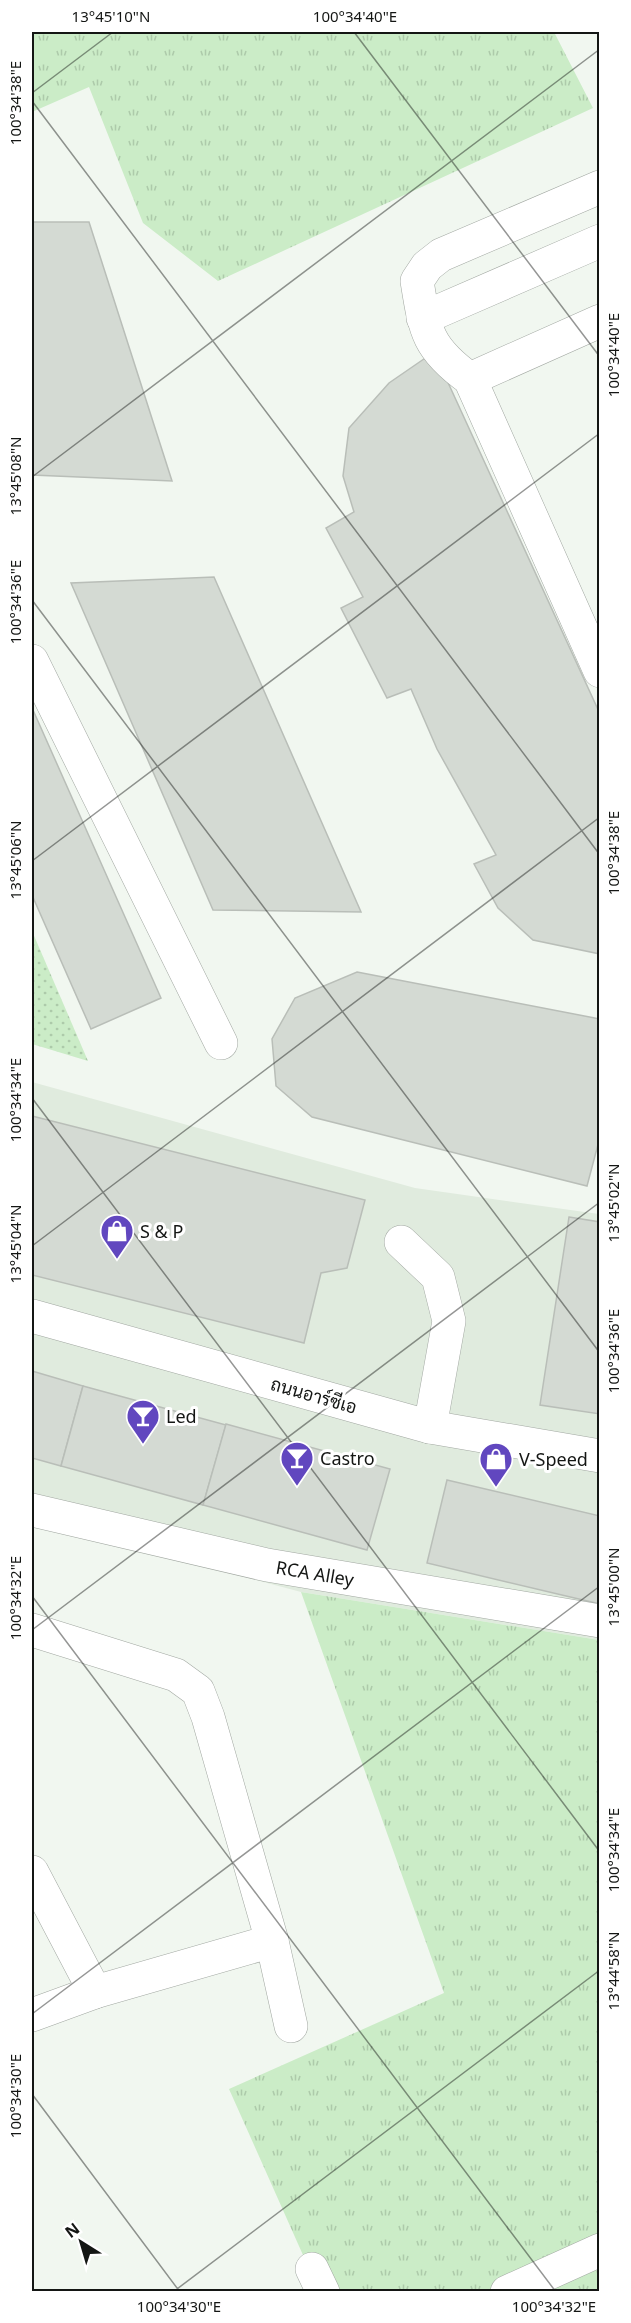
<svg xmlns="http://www.w3.org/2000/svg" width="631" height="2323" viewBox="0 0 631 2323" font-family="'Noto Sans',Sarabun,sans-serif">
	<style>
		.built { fill: #e0ebde }
		.grass { fill: url(#grass-tufts) }
		.park { fill: url(#park-dots) }
		.building { fill: #d4dad3; stroke: #b9beb8; stroke-width: 1.5 }
		.lines { fill: none; stroke-linecap: round; stroke-linejoin: round }
		.minor-casing { stroke: #a2a8a2; stroke-width: 34 }
		.minor { stroke: #fff; stroke-width: 33 }
		.ticks { fill: none; stroke: #141614; stroke-width: 1.5; stroke-opacity: 0.45 }
		.labels { text-anchor: middle; dominant-baseline: central; stroke-width: 6; stroke-linejoin: round; paint-order: stroke }
		.poi-label { font-size: 18px; fill: #141614; stroke: #fff; text-anchor: start }
		.street-label { font-size: 18px; fill: #141614; stroke: #fff }
		.neatline { fill: none; stroke: #141614; stroke-width: 2 }
		.ticks-label { font-size: 15px; text-anchor: middle; fill: #141614 }
	</style>
	<defs>
		<pattern id="grass-tufts" width="24" height="20" patternUnits="userSpaceOnUse" patternTransform="scale(1.5)"><rect width="24" height="20" fill="#cbecc7"/><path d="M3 7l-1-3M5 7V3M7 7l1-3M15 17l-1-3M17 17v-4M19 17l1-3" fill="none" stroke="#adcaaa"/></pattern>
		<pattern id="park-dots" width="8" height="8" patternUnits="userSpaceOnUse" patternTransform="scale(1.5)"><rect width="8" height="8" fill="#cbecc7"/><path d="M2 2h.1M6 6h.1" fill="none" stroke="#adcaaa" stroke-width="1.8" stroke-linecap="round"/></pattern>
	</defs>
	<rect width="100%" height="100%" fill="#f1f7f0"/>
	<polygon class="built" points="32,1082 415,1188 599,1214 599,1640 301,1592 32,1520"/>
	<g class="grass">
		<polygon points="32,32 554,32 593,108 218,281 143,223 89,87 32,112"/>
		<polygon points="301,1592 599,1640 599,2291 319,2291 229,2089 444,1993"/>
	</g>
	<polygon class="park" points="32,931 88,1061 32,1044"/>
	<g class="building">
		<polygon points="32,222 89,222 172,481 32,475"/>
		<polygon points="434,352 600,714 600,954 533,940 498,908 474,864 496,855 437,749 411,689 387,698 341,608 363,597 326,528 354,512 343,476 349,428 389,383"/>
		<polygon points="214,577 361,912 213,910 71,583"/>
		<polygon points="33,710 161,998 91,1029 32,895"/>
		<polygon points="357,972 600,1019 600,1137 587,1186 312,1117 276,1086 272,1039 295,998"/>
		<polygon points="32,1116 365,1200 347,1268 321,1273 304,1343 32,1275"/>
		<polygon points="569,1217 600,1222 600,1414 540,1405"/>
		<polygon points="32,1371 83,1386 61,1466 32,1458"/>
		<polygon points="83,1386 226,1425 203,1505 61,1466"/>
		<polygon points="226,1424 390,1469 367,1550 203,1505"/>
		<polygon points="447,1480 600,1516 600,1604 427,1563"/>
	</g>
	<g class="lines">
		<g class="minor-casing">
			<g id="minor">
				<path d="M600,187l-159,68 -14,11 -10,15c8,50 10,67 53,98l130,292"/>
				<polyline points="423,318 600,241"/>
				<polyline points="470,379 600,321"/>
				<polyline points="32,661 221,1043"/>
				<polyline points="401,1242 438,1277 449,1321 430,1427"/>
				<polyline points="32,1316 430,1427 600,1456"/>
				<path id="s1" d="M32,1510l235,55 333,56"/>
				<polyline points="32,1630 176,1675 198,1691 208,1717 272,1941"/>
				<polyline points="32,1872 95,1992"/>
				<polyline points="32,2015 95,1992 272,1941 291,2026"/>
				<polyline points="312,2269 323,2292"/>
				<polyline points="507,2292 600,2250"/>
			</g>
		</g>
		<use href="#minor" class="minor"/>
	</g>
	<path class="ticks" d="M354,32l246,325M32,93l81,-61M32,101l568,754M32,477l568,-428M32,600l568,753M32,861l568,-428M32,1098l568,754M32,1246l568,-429M32,1596l524,696M32,1630l568,-428M32,2014l568,-428M32,2094l148,198M173,2292l427,-322"/>
	<defs>
		<g id="shop-pin" transform="scale(1.725)"><path d="M0 17L-7.5 6A9.5 9.5 0 1 1 7.5 6Z" fill="#6147bf" stroke="#fff"/><path d="M-5-2.5h2.3a2.7 3.5 0 0 1 5.4 0H5L5.5 6h-11ZM-1.5-2.5h3a1.5 2.3 0 0 0-3 0Z" fill="#fff"/></g>
		<g id="bar-pin" transform="scale(1.725)"><path d="M0 17L-7.5 6A9.5 9.5 0 1 1 7.5 6Z" fill="#6147bf" stroke="#fff"/><path d="M-6-5H6L.8 .8V4.5H3.5V6h-7V4.5H-.8V.8Z" fill="#fff"/></g>
	</defs>
	<g fill-rule="evenodd">
		<use href="#shop-pin" x="117" y="1231"/>
		<use href="#bar-pin" x="143" y="1416"/>
		<use href="#bar-pin" x="297" y="1458"/>
		<use href="#shop-pin" x="496" y="1459"/>
	</g>
	<g class="labels">
		<g class="poi-label">
			<text x="140" y="1231">S &amp; P</text>
			<text x="166" y="1416">Led</text>
			<text x="320" y="1458">Castro</text>
			<text x="519" y="1459">V-Speed</text>
		</g>
		<g class="street-label">
			<text transform="translate(314 1395) rotate(16)">ถนนอาร์ซีเอ</text>
			<text stroke="none"><textPath href="#s1" startOffset="290">RCA Alley</textPath></text>
		</g>
	</g>
	<rect width="631" height="2323" fill="none" stroke="#ffffff" stroke-width="66"/>
	<g transform="translate(81 2242) rotate(323)" stroke="#ffffff" stroke-width="4.5" paint-order="stroke">
	<path d="M0-4.5L10 22L0 15L-10 22Z" fill="#141614"/>
	<text y="-9" font-size="16" font-weight="bold" text-anchor="middle" fill="#141614">N</text>
	</g>
	<rect x="33" y="33" width="565" height="2257" class="neatline"/>
	<g class="ticks-label">
		<text x="111" y="22">13°45'10"N</text>
		<text x="355" y="22">100°34'40"E</text>
		<text transform="translate(16 103) rotate(-90)" y="5">100°34'38"E</text>
		<text transform="translate(614 355) rotate(-90)" y="5">100°34'40"E</text>
		<text transform="translate(16 476) rotate(-90)" y="5">13°45'08"N</text>
		<text transform="translate(16 602) rotate(-90)" y="5">100°34'36"E</text>
		<text transform="translate(614 853) rotate(-90)" y="5">100°34'38"E</text>
		<text transform="translate(16 860) rotate(-90)" y="5">13°45'06"N</text>
		<text transform="translate(16 1100) rotate(-90)" y="5">100°34'34"E</text>
		<text transform="translate(614 1203) rotate(-90)" y="5">13°45'02"N</text>
		<text transform="translate(16 1244) rotate(-90)" y="5">13°45'04"N</text>
		<text transform="translate(614 1351) rotate(-90)" y="5">100°34'36"E</text>
		<text transform="translate(614 1587) rotate(-90)" y="5">13°45'00"N</text>
		<text transform="translate(16 1598) rotate(-90)" y="5">100°34'32"E</text>
		<text transform="translate(614 1850) rotate(-90)" y="5">100°34'34"E</text>
		<text transform="translate(614 1971) rotate(-90)" y="5">13°44'58"N</text>
		<text transform="translate(16 2096) rotate(-90)" y="5">100°34'30"E</text>
		<text x="179" y="2312">100°34'30"E</text>
		<text x="554" y="2312">100°34'32"E</text>
	</g>
</svg>
